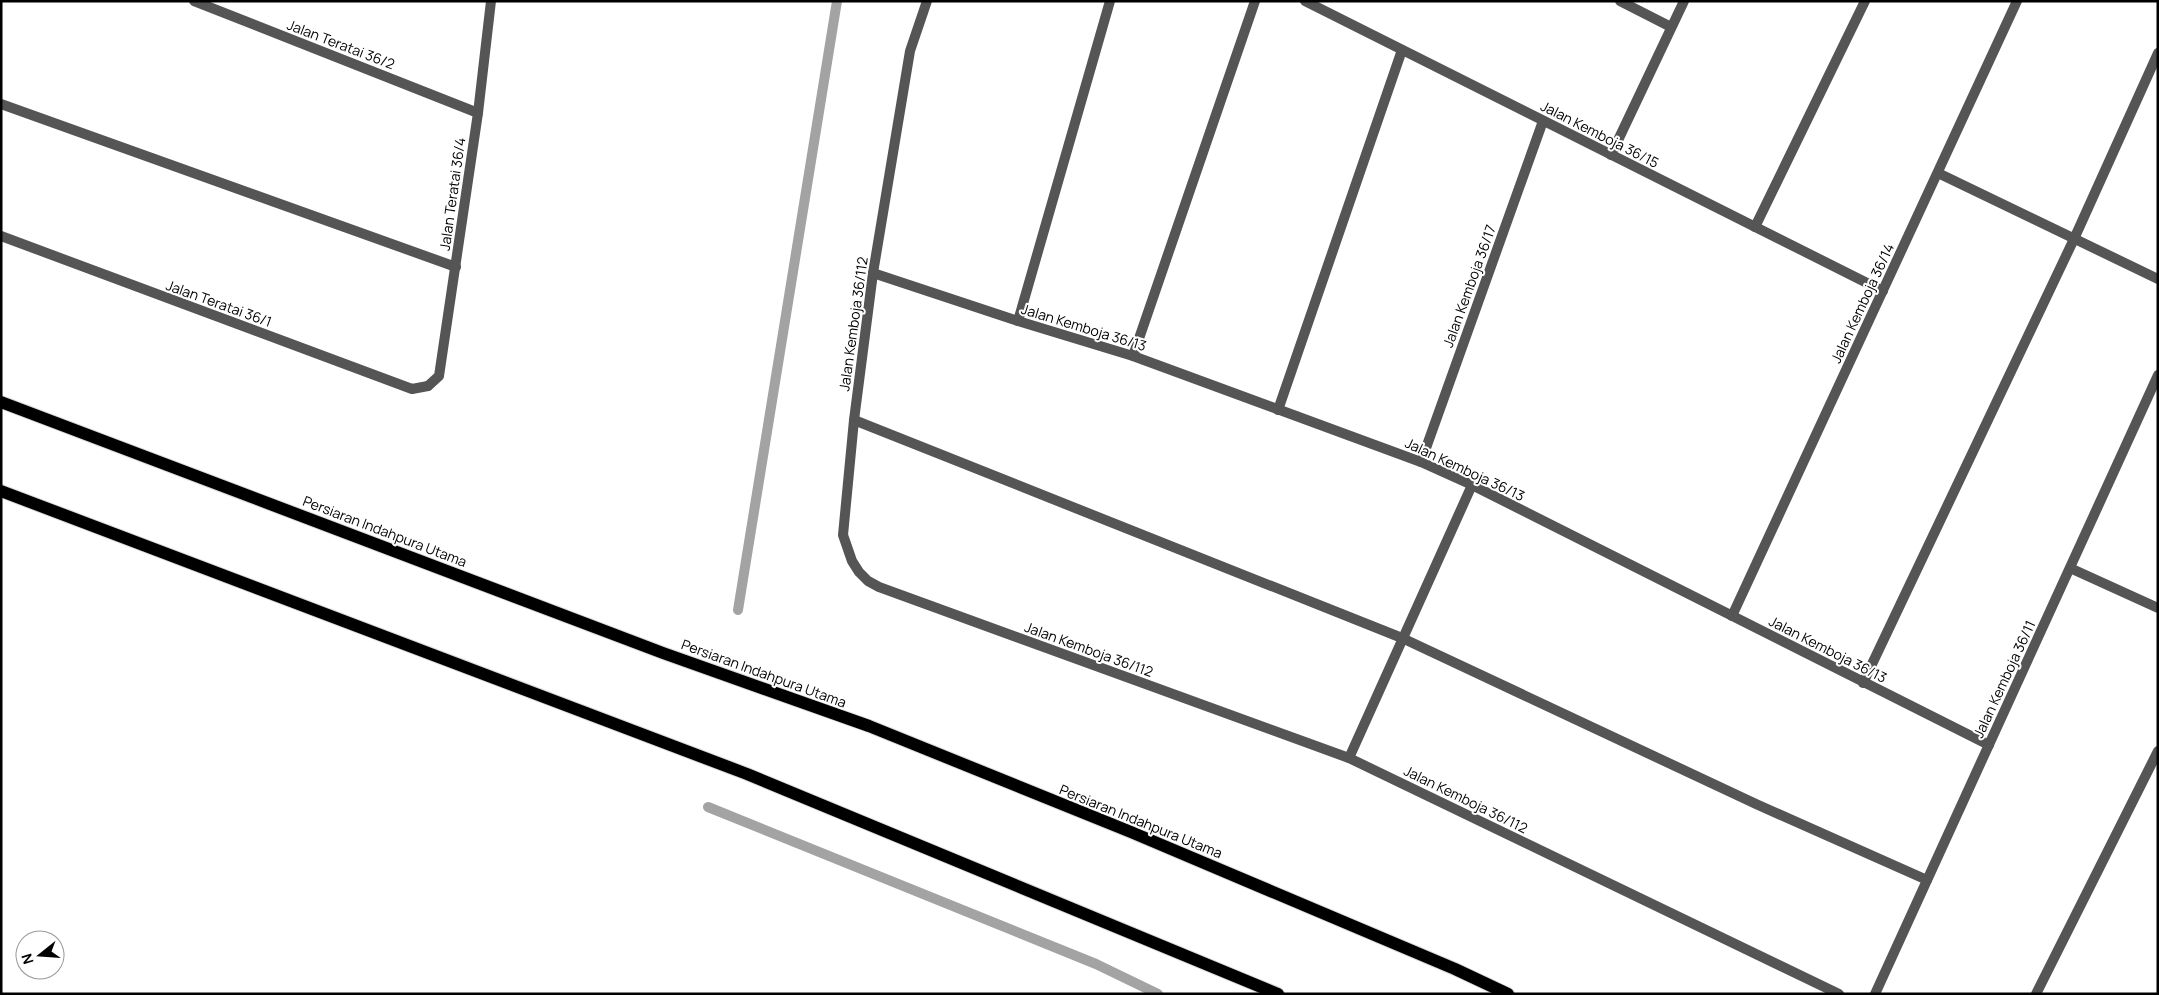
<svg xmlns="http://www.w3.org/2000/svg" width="2159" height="995" viewBox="0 0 2159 995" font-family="Manrope,sans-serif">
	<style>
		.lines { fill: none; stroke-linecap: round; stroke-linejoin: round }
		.stream { stroke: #a3a3a3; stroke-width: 10 }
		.primary-casing { stroke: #dbdbdb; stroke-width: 14 }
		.lane { stroke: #555; stroke-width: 10 }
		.street { stroke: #555; stroke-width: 10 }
		.primary { stroke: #000; stroke-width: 12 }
		.labels { text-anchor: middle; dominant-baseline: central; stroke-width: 4; stroke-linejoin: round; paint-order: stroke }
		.street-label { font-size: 14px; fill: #000; stroke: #fff }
	</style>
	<rect width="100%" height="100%" fill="#fff"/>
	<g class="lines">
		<g class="stream">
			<polyline points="738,610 837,1"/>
			<polyline points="708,807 1096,964 1158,994"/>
		</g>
		<g class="primary-casing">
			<g id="primary">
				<polyline points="1,402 663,653 869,726 1131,832 1455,969 1508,994"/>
				<polyline points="1,491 747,774 1278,994"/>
			</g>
		</g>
		<g class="lane">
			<polyline points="1620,1 1671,27"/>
			<polyline points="1,104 456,267"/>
			<polyline points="1938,173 2158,279"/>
			<polyline points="1755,227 1865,1"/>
			<polyline points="1018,321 1110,1"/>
			<polyline points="428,386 439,376 478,113 491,1"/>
			<polyline points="1278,410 1402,50"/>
			<polyline points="854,420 1402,638 1756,804 1927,880"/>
			<polyline points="2070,568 2158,608"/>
			<polyline points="1863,683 2074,239 2158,53"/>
			<polyline points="1349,758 1472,485"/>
			<polyline points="2036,994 2158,751"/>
		</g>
		<g class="street">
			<polyline points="194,1 478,113"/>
			<polyline points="927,1 910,51 873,273 854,420 843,535 852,561 859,572 868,581 879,587 1349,758 1839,994"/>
			<polyline points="1305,1 1883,291"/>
			<polyline points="1611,155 1684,1"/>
			<polyline points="1,236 412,389 428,386"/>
			<polyline points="873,273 1018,321 1133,356 1421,462 1472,485 1989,745"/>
			<polyline points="1133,356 1255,1"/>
			<polyline points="1421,462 1543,121"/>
			<polyline points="1732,616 2017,1"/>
			<polyline points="1875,994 2158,375"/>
		</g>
		<use href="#primary" class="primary"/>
	</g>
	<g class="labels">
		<g class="street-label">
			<text transform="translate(341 44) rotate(21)">Jalan Teratai 36/2</text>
			<text transform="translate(1600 134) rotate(27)">Jalan Kemboja 36/15</text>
			<text transform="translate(452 194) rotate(-82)">Jalan Teratai 36/4</text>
			<text transform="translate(1469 286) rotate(-70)">Jalan Kemboja 36/17</text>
			<text transform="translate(219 303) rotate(20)">Jalan Teratai 36/1</text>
			<text transform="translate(1862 303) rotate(-65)">Jalan Kemboja 36/14</text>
			<text transform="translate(853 324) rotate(-82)">Jalan Kemboja 36/112</text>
			<text transform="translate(1084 327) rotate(17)">Jalan Kemboja 36/13</text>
			<text transform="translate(1465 469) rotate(25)">Jalan Kemboja 36/13</text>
			<text transform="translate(385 531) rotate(21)">Persiaran Indahpura Utama</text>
			<text transform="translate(1089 649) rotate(20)">Jalan Kemboja 36/112</text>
			<text transform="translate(1828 649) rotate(27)">Jalan Kemboja 36/13</text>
			<text transform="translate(764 673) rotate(20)">Persiaran Indahpura Utama</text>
			<text transform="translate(2004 679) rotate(-65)">Jalan Kemboja 36/11</text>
			<text transform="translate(1466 799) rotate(26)">Jalan Kemboja 36/112</text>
			<text transform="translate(1141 821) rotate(22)">Persiaran Indahpura Utama</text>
		</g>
	</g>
	<rect width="2159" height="995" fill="none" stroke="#000000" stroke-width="5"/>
	<g transform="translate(40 955) rotate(253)"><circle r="24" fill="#ffffff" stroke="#999999"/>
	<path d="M0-4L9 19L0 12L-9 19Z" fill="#000000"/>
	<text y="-8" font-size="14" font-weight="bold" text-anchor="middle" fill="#000000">N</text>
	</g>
</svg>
